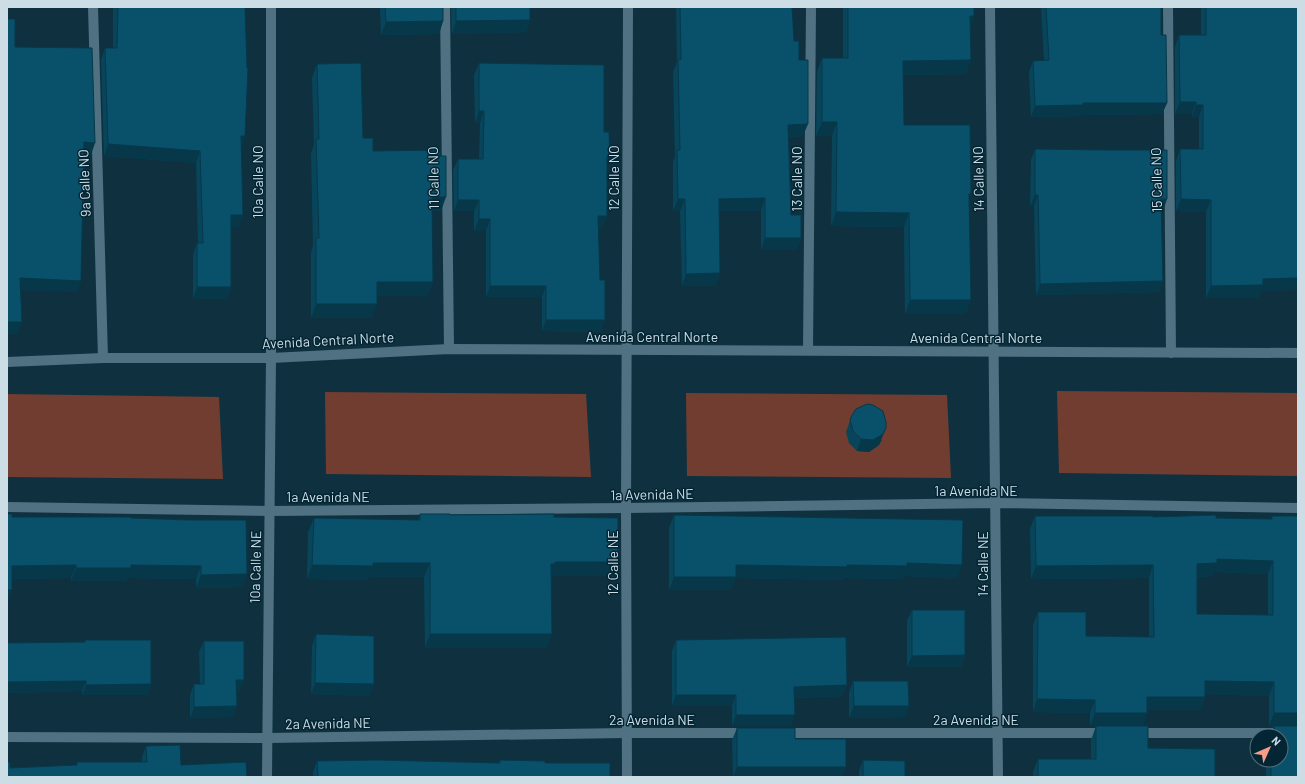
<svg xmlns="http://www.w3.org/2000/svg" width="1305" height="784" viewBox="0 0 1305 784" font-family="Barlow,sans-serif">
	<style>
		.green { fill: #713d30 }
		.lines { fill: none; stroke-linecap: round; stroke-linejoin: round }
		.street { stroke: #507181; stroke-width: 10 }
		.wall { fill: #08455b; fill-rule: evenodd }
		.shaded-wall { fill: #06384a }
		.building { fill: #09506a; stroke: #06384a; fill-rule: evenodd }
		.labels { text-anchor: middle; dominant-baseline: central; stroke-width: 3; stroke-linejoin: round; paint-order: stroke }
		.street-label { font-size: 14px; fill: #ccdde6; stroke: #042634 }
	</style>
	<rect width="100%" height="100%" fill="#0f313f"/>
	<g class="green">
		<polygon points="1057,391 1298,393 1298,476 1059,473"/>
		<polygon points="325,392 586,394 591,477 326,474"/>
		<polygon points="686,393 947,395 951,478 687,476"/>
		<polygon points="7,394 219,397 223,479 7,477"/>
	</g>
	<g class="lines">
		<g class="street">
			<polyline points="93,7 103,358"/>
			<polyline points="445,7 449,349"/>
			<polyline points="990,7 998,777"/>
			<polyline points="1168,7 1171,353"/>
			<polyline points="808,350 811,7"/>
			<polyline points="7,362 103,358 271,358 449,349 1298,353"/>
			<polyline points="7,507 269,511 626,508 996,503 1298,508"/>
			<polyline points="783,733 1107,733"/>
			<polyline points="1135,733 1298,733"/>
			<polyline points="7,737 267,738 626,733 747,733"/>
			<polyline points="267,777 271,358 271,7"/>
			<polyline points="627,777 626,508 628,7"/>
		</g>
	</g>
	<g class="wall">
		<polygon points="113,7 245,7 245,136 241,148 239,227 231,227 231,287 227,299 193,299 193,255 197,243 198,243 196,163 104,156 101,60 105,48 113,48"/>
		<polygon points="380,7 443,7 443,21 439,34 381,35"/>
		<polygon points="451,7 530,7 530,20 526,32 452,34"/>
		<polygon points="676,7 792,7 794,41 799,60 803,136 789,137 791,215 801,238 797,250 761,250 761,211 719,211 720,273 715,286 682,286 680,211 673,211 673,162 675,156 673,72 677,62"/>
		<polygon points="843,7 974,7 974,16 970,27 966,74 903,75 904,125 969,198 966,314 905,314 904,227 831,226 832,136 816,136 817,72 822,58 843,58"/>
		<polygon points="1041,7 1161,7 1161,35 1167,103 1162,114 1080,115 1079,116 1031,117 1029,72 1033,61 1044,60"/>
		<polygon points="1201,7 1298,7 1261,291 1258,298 1206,298 1206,212 1176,211 1176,161 1180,149 1199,149 1199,117 1192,117 1192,114 1175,114 1175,47 1179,35 1201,35"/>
		<polygon points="479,63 604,132 607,166 607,216 602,227 598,227 601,332 542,331 542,297 486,297 486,231 474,231 474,211 454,211 453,170 458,159 479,159 480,123 475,123 474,75"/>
		<polygon points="317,64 363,138 373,151 441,211 432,211 433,282 427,296 377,296 372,318 311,318 311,253 313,245 311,153 314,145 312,78"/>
		<polygon points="1035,149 1163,211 1161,211 1159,292 1036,295 1034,206 1030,206 1031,160"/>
		<polygon points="852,415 882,440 879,445 869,452 857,451 849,443 846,432"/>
		<polygon points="420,514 554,517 613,576 551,576 547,648 425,648 424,577 369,577 368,580 307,579 308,532 314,518 418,520"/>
		<polygon points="674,515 962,565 957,578 903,576 902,579 843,578 842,580 735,578 731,590 669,590 669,528"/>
		<path d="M1035,516l118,1 118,2 1,-3 26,261h-32v-17h15l-11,-24 4,-9 -5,-1v-30l-64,-2v3l-5,13h-53v3l-4,13 5,22 67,29h-182v-5l5,-13h53v-19l5,-14h-6v-13l-57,-1v-87l5,-13 48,24 63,1v-59l-118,1 -1,-50zM1214,572l54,2v41l-71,-1v-37l15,-1z"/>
		<polygon points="12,517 131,518 243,587 196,588 196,579 127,578 126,581 71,581 71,578 12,579 12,590 8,603"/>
		<polygon points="912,610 965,655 961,667 907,667 907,621"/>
		<polygon points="316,634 374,684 369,696 311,694 312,646"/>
		<polygon points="85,640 151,684 147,695 82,695 82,691 7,693 7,643 85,642"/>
		<polygon points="676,640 843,696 794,698 791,726 732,726 732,706 672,706 672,651"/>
		<polygon points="204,641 240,691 236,691 237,706 232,717 190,718 190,695 194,684 200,684 199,652"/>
		<polygon points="853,681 909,706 905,717 849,718 849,693"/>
		<polygon points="737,728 795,739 846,767 842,777 733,777 732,740"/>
		<polygon points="146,746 181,765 7,777 10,768 76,765 77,762 142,762 142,757"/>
		<polygon points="500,760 545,763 610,777 313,777 313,772 317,761 499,763"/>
		<polygon points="863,760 905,777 859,777 859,771"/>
	</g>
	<g class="shaded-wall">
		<polygon points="970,16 974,16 969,30"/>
		<polygon points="530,20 526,32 452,34 456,21"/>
		<polygon points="443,21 439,34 381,35 386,22"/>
		<polygon points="971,60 966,74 897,75 903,61"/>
		<polygon points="1180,102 1196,102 1192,114 1175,114"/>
		<polygon points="1083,103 1167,103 1162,114 1080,115 1079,116 1031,117 1035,106"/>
		<polygon points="1196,105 1203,105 1199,117 1192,117"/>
		<polygon points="479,111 484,111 480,123 475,123"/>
		<polygon points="822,122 837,122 832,136 816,136"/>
		<polygon points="808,124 803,136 784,137 788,125"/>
		<polygon points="241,136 245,136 241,148"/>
		<polygon points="84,142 95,143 91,155 80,154"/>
		<polygon points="108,144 200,151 196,163 104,156"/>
		<polygon points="607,157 610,157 606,169"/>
		<polygon points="1035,195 1038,195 1034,206 1030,206"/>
		<polygon points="432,197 446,197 441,211 427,212"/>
		<polygon points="765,198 761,211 715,211 719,199"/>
		<polygon points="678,199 685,199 680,211 673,211"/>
		<polygon points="1161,199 1167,199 1163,211 1157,211"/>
		<polygon points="1181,199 1211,200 1206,212 1176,211"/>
		<polygon points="458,200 479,200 474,211 454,211"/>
		<polygon points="836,212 909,213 904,227 831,226"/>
		<polygon points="231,215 243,215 239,227 227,227"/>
		<polygon points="598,216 607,216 602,227 594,227"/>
		<polygon points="479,219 490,219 486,231 474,231"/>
		<polygon points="765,238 801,238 797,250 761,250"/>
		<polygon points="720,273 715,286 682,286 686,274"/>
		<polygon points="20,278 81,281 77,292 16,290"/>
		<polygon points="1298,278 1298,290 1261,291 1258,298 1206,298 1211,286 1263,279"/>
		<polygon points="1163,281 1159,292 1036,295 1040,284"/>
		<polygon points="377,282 433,282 427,296 372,296"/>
		<polygon points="490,286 546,286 542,297 486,297"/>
		<polygon points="197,287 231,287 227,299 193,299"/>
		<polygon points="910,300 971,300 966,314 905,314"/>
		<polygon points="316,304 377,304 372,318 311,318"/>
		<polygon points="546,320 605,320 601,332 542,331"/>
		<polygon points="7,322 22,322 18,334 7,334"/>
		<polygon points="886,428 879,445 869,452 857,451 861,439"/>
		<polygon points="1217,559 1273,561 1268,574 1214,572 1212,576 1192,577 1197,564"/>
		<polygon points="555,562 618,562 613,576 550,576 551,564"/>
		<polygon points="373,563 430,563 424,577 369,577 368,580 307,579 312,565"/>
		<polygon points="907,563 962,565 957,578 903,576 902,579 843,578 842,580 735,578 731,590 669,590 674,577 736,565"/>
		<polygon points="76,565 71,578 8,579 12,566"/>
		<polygon points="131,565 201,566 196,579 127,578 126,581 71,581 76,568"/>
		<polygon points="1153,565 1149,578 1031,579 1036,566"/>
		<polygon points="247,574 243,587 196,588 201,575"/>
		<polygon points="7,590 12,590 8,603 7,603"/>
		<polygon points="430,634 552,634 547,648 425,648"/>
		<polygon points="965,655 961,667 907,667 912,656"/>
		<polygon points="236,680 244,680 240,691 232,691"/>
		<polygon points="86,681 82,691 7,693 7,682"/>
		<polygon points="1205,681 1274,682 1269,696 1200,694"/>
		<polygon points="315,683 374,684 369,696 311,694"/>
		<polygon points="151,684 147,695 82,695 86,685"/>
		<polygon points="847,685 843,696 790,698 794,687"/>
		<polygon points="676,695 736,695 732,706 672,706"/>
		<polygon points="1147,697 1205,697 1200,710 1142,710"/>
		<polygon points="1037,699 1095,700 1090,713 1033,712"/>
		<polygon points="237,706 232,717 190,718 194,707"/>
		<polygon points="854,706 909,706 905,717 849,718"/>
		<polygon points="1095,713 1147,713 1143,726 1090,726"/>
		<polygon points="1274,713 1298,713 1298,727 1269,726"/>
		<polygon points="736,715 795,715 791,726 732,726"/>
		<polygon points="737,767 846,767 842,777 733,777"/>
	</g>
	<g class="building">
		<polygon points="118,7 245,7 247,68 248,68 245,136 241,136 243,215 231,215 231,287 197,287 197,243 203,243 200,151 108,144 105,48 117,48"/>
		<polygon points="385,7 443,7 443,21 386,22"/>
		<polygon points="456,7 530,7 530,20 456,21"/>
		<polygon points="680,7 792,7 794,41 799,41 799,60 808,60 808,124 788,125 791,215 801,215 801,238 765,238 765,198 719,199 720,273 686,274 685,199 678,199 677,150 680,150 678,60 681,59"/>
		<polygon points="848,7 974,7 974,16 970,16 971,60 903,61 904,125 970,125 971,194 969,194 971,300 910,300 909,213 836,212 837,122 822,122 822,58 848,58"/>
		<polygon points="1046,7 1161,7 1161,35 1166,35 1167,103 1083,103 1083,105 1035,106 1033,61 1049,60"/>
		<polygon points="1206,7 1298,7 1298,278 1263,279 1263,285 1211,286 1211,200 1181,199 1180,149 1203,149 1203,105 1196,105 1196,102 1180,102 1179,35 1206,35"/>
		<polygon points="7,19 15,19 15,47 92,48 95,143 84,142 81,281 20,278 22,322 7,322"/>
		<polygon points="361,63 363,138 373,138 373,151 440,150 440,156 446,156 446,197 432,197 433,282 377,282 377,304 316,304 316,238 319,238 316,139 319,139 317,64"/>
		<polygon points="479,63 604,65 604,132 609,132 610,157 607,157 607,216 598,216 600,280 605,280 605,320 546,320 546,286 490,286 490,219 479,219 479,200 458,200 458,159 483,159 484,111 479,111"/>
		<polygon points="1035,149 1106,150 1167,150 1167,199 1161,199 1163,281 1040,284 1038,195 1035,195"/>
		<polygon points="867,404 873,405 883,411 886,422 886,428 883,434 873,440 861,439 853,431 850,420 852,415 856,409"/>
		<polygon points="7,514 12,514 12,517 131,517 131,518 188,520 246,520 247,574 201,575 201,566 131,565 131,568 76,568 76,565 12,566 12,590 7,590"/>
		<polygon points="420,514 450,514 450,515 554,514 554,517 618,518 618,562 555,562 555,564 551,564 552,634 430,634 430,563 373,563 373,566 312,565 314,518 420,520"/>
		<polygon points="674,515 963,520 962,565 907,563 907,566 847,565 847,567 736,565 736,577 674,577"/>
		<path d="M1216,515v3l56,1v-3h26v197h-24v-31l-69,-1v16h-58v16h-52v-13l-58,-1 1,-87h48v24l68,1 -1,-72 -117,1 -1,-50h118v1zM1217,559l56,2v54l-76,-1v-50l20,-1z"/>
		<polygon points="912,610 965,610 965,655 912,656"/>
		<polygon points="316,634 374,636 374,684 315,683"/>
		<polygon points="846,637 847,685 794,687 795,715 736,715 736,695 676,695 676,640"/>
		<polygon points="85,640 151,640 151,684 86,685 86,681 7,682 7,643 85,642"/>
		<polygon points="204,641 244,641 244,680 236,680 237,706 194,707 194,684 204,684"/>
		<polygon points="853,681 908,681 909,706 854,706"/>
		<polygon points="1096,726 1148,726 1148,748 1215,749 1215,777 1038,777 1038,759 1096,759"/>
		<polygon points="1274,726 1298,726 1298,777 1271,777 1271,760 1281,760 1281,736 1270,736 1274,736"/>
		<polygon points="737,728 795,728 795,739 846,739 846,767 737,767"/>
		<polygon points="180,745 181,765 246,762 247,777 7,777 7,762 10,762 10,768 77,765 77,762 147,762 146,746"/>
		<polygon points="376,760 500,763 500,760 545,761 545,763 610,763 610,777 318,777 317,761"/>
		<polygon points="863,760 905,761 905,777 863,777"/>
	</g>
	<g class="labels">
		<g class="street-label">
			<text transform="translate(433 178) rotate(-91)">11 Calle NO</text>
			<text transform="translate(613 178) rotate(-90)">12 Calle NO</text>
			<text transform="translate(796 179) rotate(-90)">13 Calle NO</text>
			<text transform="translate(978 179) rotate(-91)">14 Calle NO</text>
			<text transform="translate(1156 180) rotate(-91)">15 Calle NO</text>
			<text transform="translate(257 182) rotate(-90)">10a Calle NO</text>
			<text transform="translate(84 183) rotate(-92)">9a Calle NO</text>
			<text x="652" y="336">Avenida Central Norte</text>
			<text x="976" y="337">Avenida Central Norte</text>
			<text transform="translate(328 340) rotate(-3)">Avenida Central Norte</text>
			<text x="976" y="490">1a Avenida NE</text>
			<text transform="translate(652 494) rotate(-1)">1a Avenida NE</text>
			<text x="328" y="496">1a Avenida NE</text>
			<text transform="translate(612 563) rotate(-90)">12 Calle NE</text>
			<text transform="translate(982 564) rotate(-90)">14 Calle NE</text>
			<text transform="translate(255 567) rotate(-89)">10a Calle NE</text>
			<text x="652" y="719">2a Avenida NE</text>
			<text x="976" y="719">2a Avenida NE</text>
			<text transform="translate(328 723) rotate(-1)">2a Avenida NE</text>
		</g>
	</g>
	<rect width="1305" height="784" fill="none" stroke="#ccdde6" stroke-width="16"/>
	<g transform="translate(1269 748) rotate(45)"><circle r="19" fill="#042634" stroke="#546f7b"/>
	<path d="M0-3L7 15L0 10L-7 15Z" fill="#f49e87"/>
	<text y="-6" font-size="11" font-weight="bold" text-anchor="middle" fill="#ccdde6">N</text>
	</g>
</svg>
